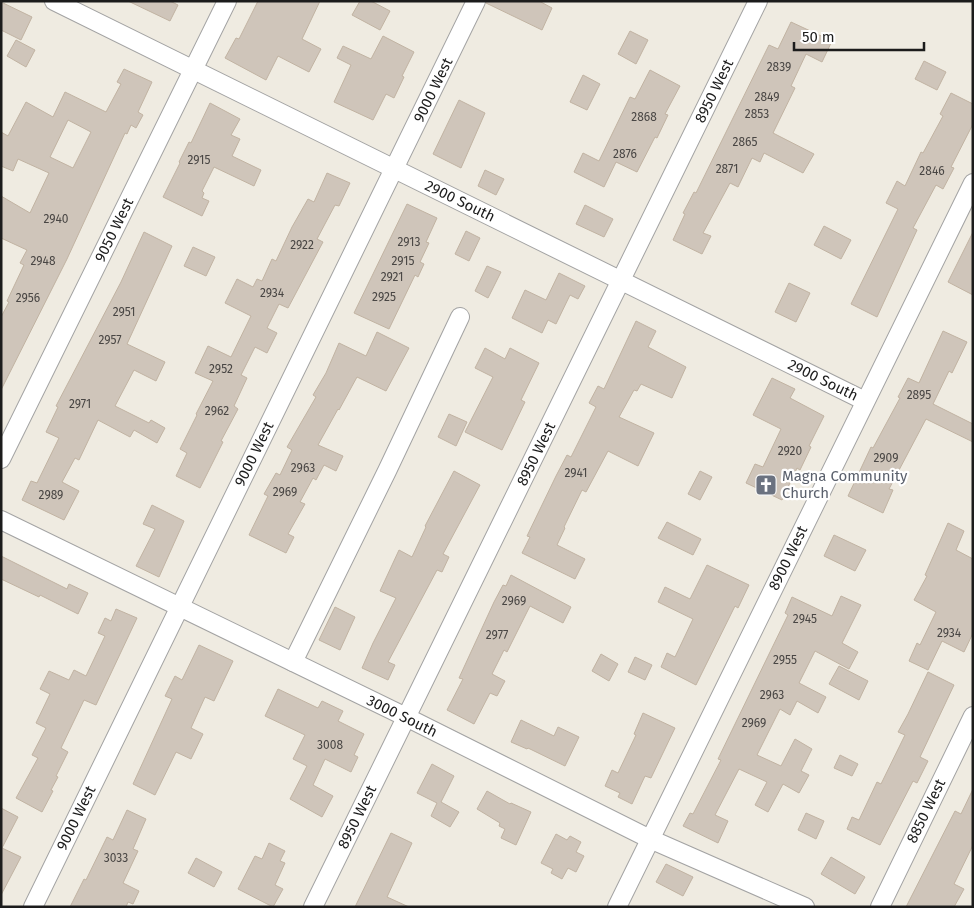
<svg xmlns="http://www.w3.org/2000/svg" width="974" height="908" viewBox="0 0 974 908" font-family="'Fira Sans',sans-serif">
	<style>
		.building { fill: #cfc5ba; stroke: #c1b3a2; fill-rule: evenodd }
		.lines { fill: none; stroke-linecap: round; stroke-linejoin: round }
		.minor-casing { stroke: #a3a3a3; stroke-width: 20 }
		.minor { stroke: #fff; stroke-width: 18 }
		.labels { text-anchor: middle; dominant-baseline: central; stroke-width: 4.5; stroke-linejoin: round; paint-order: stroke }
		.number-label { font-size: 12px; fill: #494644 }
		.street-label { font-size: 15px; fill: #1c1c1c; stroke: #fff }
		.worship-label { font-size: 15px; fill: #5b616d; stroke: #fff; text-anchor: start }
	</style>
	<rect width="100%" height="100%" fill="#efebe1"/>
	<g class="building">
		<polygon points="128,1 170,1 178,5 170,21"/>
		<polygon points="258,1 320,1 302,39 321,49 309,72 278,56 266,80 225,58 236,38 239,39"/>
		<polygon points="360,1 371,1 390,11 380,30 352,15"/>
		<polygon points="486,1 539,1 552,8 542,30 486,3"/>
		<polygon points="1,2 32,17 21,40 1,30"/>
		<polygon points="791,22 832,41 822,62 806,54 791,86 795,88 773,133 814,154 803,173 764,153 760,162 752,158 738,187 730,183 703,233 711,236 702,254 673,240 685,214 683,213 694,192 696,193 769,45 778,49"/>
		<polygon points="630,31 648,40 636,64 618,54"/>
		<polygon points="383,36 414,52 402,76 404,77 394,98 386,94 373,120 334,102 351,65 337,58 343,46 371,59"/>
		<polygon points="16,40 35,50 26,67 7,56"/>
		<polygon points="924,61 946,72 937,90 915,79"/>
		<path d="M124,69l28,13 -14,30 5,3 -7,13 -5,-3 -4,9 -2,-1 -58,126 -66,131v-73l8,-15 -2,-1 17,-36 -4,-2 7,-13 -26,-12v-42l29,17 19,-40 -31,-14 -5,12 -12,-5v-34l7,4 18,-34 27,15 12,-25 41,20 15,-28 -4,-2zM68,120l23,12 -18,36 -23,-11z"/>
		<polygon points="650,70 680,86 665,114 668,115 657,138 655,137 637,172 616,162 604,187 574,172 583,153 599,161 630,97 635,99"/>
		<polygon points="583,75 600,84 587,110 570,102"/>
		<polygon points="951,93 973,104 973,124 951,167 954,168 943,189 936,185 913,228 917,230 877,317 851,304 898,209 886,203 897,181 905,186 921,152 923,153 943,116 940,114"/>
		<polygon points="459,100 485,113 461,168 433,154"/>
		<polygon points="210,103 240,119 231,135 240,139 232,156 261,170 254,186 214,167 202,191 204,193 202,198 209,201 202,216 163,197 180,163 179,162 189,142 191,143"/>
		<polygon points="485,170 504,179 496,195 478,186"/>
		<polygon points="327,173 350,183 339,206 335,205 317,239 323,242 288,308 279,304 267,328 277,333 267,353 255,347 241,375 247,378 234,406 238,409 221,441 223,442 200,488 176,476 187,453 180,449 197,415 196,414 213,381 195,373 208,346 231,357 251,316 225,303 237,279 253,287 257,279 262,281 272,259 276,261 292,227 308,199 314,202"/>
		<polygon points="407,204 437,218 426,242 429,243 420,262 424,264 418,277 415,275 389,329 354,313"/>
		<polygon points="585,205 613,219 604,237 576,224"/>
		<polygon points="824,226 851,240 841,259 814,245"/>
		<polygon points="466,231 480,238 469,261 455,254"/>
		<polygon points="144,232 172,246 127,344 165,362 156,381 134,370 115,406 149,423 151,420 165,428 157,443 134,430 130,437 98,420 79,460 75,458 62,482 79,491 64,520 22,500 31,481 37,483 59,438 46,432 58,407 56,406 121,282"/>
		<polygon points="973,232 973,295 948,282"/>
		<polygon points="193,247 215,257 206,276 184,266"/>
		<polygon points="487,266 501,272 488,298 475,291"/>
		<polygon points="559,273 585,286 578,299 570,295 556,324 548,320 542,333 512,318 525,290 546,300"/>
		<polygon points="789,283 810,293 796,322 775,312"/>
		<polygon points="636,321 656,331 648,347 686,367 672,398 641,384 637,391 634,390 619,417 654,433 638,466 608,451 586,492 582,490 564,527 565,528 557,545 585,559 575,579 522,553 530,537 527,536 556,476 567,455 571,457 596,407 589,403 598,386 604,389"/>
		<polygon points="943,331 967,342 952,373 949,371 933,404 973,424 973,442 926,419 889,489 893,490 883,513 848,496 871,447 873,448 900,398 898,397 908,378 919,383"/>
		<polygon points="377,332 409,348 386,391 357,377 339,410 338,409 318,445 343,456 336,471 324,465 316,480 313,478 300,502 305,504 288,534 294,537 286,553 249,535 268,496 264,494 276,473 280,475 292,450 287,447 316,397 313,395 326,373 339,343 366,356"/>
		<polygon points="485,348 505,359 510,348 539,363 521,400 525,402 502,450 465,432 493,377 475,368"/>
		<polygon points="772,378 795,389 790,398 824,416 809,446 811,447 800,470 797,468 782,500 746,483 755,464 763,467 781,429 753,415"/>
		<polygon points="449,414 467,422 456,446 438,437"/>
		<polygon points="454,471 480,485 443,554 449,557 442,572 437,570 388,662 395,665 388,680 362,668 373,643 396,598 380,591 399,550 412,557 426,527 425,526"/>
		<polygon points="700,471 712,477 700,500 688,494"/>
		<polygon points="152,505 184,521 159,577 136,566 155,529 143,524"/>
		<polygon points="667,522 701,539 693,555 658,538"/>
		<polygon points="948,523 964,531 956,550 973,559 973,633 964,652 942,641 928,670 909,661 917,643 920,645 936,612 914,600 927,576 925,575"/>
		<polygon points="834,535 866,550 855,571 824,556"/>
		<polygon points="1,556 67,589 69,584 88,593 78,614 40,595 39,597 1,579"/>
		<polygon points="707,565 749,585 738,608 735,606 696,685 661,667 667,653 675,657 693,619 658,602 665,587 690,599"/>
		<polygon points="511,575 571,607 563,623 530,606 507,652 504,650 492,674 505,681 497,696 490,693 474,724 447,710 463,679 459,678 494,602 503,585 506,586"/>
		<polygon points="841,596 861,605 842,643 858,652 849,669 815,651 799,683 826,697 818,713 797,701 790,715 780,709 757,755 781,766 795,739 812,749 801,771 809,775 799,793 783,784 768,812 755,805 767,782 739,769 715,815 728,821 718,843 683,826 690,813 693,814 721,760 718,759 788,615 785,613 792,597 832,616"/>
		<polygon points="335,607 355,617 340,650 319,640"/>
		<polygon points="116,609 137,618 96,705 84,700 61,748 68,752 56,776 58,777 51,790 53,791 42,812 16,798 38,758 32,755 46,728 36,723 50,694 40,689 49,671 69,680 74,670 86,676 105,636 98,633 105,618 111,621"/>
		<polygon points="199,645 233,661 214,701 205,697 191,728 203,734 191,759 176,752 155,795 133,784 172,699 165,696 175,676 182,680"/>
		<polygon points="601,654 618,664 609,681 592,671"/>
		<polygon points="635,657 652,665 645,680 628,672"/>
		<polygon points="839,666 868,681 859,700 829,684"/>
		<polygon points="928,672 954,685 920,757 928,761 917,783 913,781 880,845 847,829 852,817 859,820 877,782 881,784 905,735 898,732 908,714"/>
		<polygon points="278,689 318,708 322,701 343,711 338,721 364,734 354,755 358,757 351,772 325,759 313,785 333,796 322,817 290,799 307,766 293,759 305,735 265,716"/>
		<polygon points="643,713 675,728 651,778 645,776 632,804 618,797 620,793 605,786 612,770 618,773 636,735 634,734"/>
		<polygon points="521,720 554,736 558,727 579,737 565,766 528,748 527,749 511,742"/>
		<polygon points="840,755 858,764 852,776 834,768"/>
		<polygon points="432,764 454,776 441,802 459,812 450,827 431,816 437,803 417,793"/>
		<polygon points="973,789 973,845 954,884 964,889 954,907 906,907 955,811 961,814"/>
		<polygon points="487,791 510,804 511,803 531,812 516,845 501,838 505,829 499,826 500,823 477,809"/>
		<polygon points="1,808 18,817 2,848 21,857 1,895"/>
		<polygon points="127,810 146,819 133,849 138,851 123,883 139,891 133,904 128,902 126,907 70,907 84,879 86,880 107,837 113,840"/>
		<polygon points="806,813 824,821 816,839 798,830"/>
		<polygon points="391,833 412,843 387,897 409,907 355,907"/>
		<polygon points="556,834 567,840 570,836 581,842 576,852 584,856 576,872 568,868 562,879 551,873 553,869 541,863"/>
		<polygon points="269,843 285,851 280,861 285,863 275,885 283,889 273,907 238,889 255,856 262,859"/>
		<polygon points="831,857 865,877 855,894 821,874"/>
		<polygon points="196,858 222,872 214,887 188,873"/>
		<polygon points="666,864 693,877 683,896 656,882"/>
	</g>
	<g class="lines">
		<g class="minor-casing">
			<g id="minor">
				<polyline points="54,1 865,401"/>
				<polyline points="1,459 227,1"/>
				<polyline points="1,520 406,717 650,839 805,907"/>
				<polyline points="293,662 387,471 460,317"/>
				<polyline points="33,907 476,1"/>
				<polyline points="313,907 758,1"/>
				<polyline points="617,907 973,183"/>
				<polyline points="880,907 973,716"/>
			</g>
		</g>
		<use href="#minor" class="minor"/>
	</g>
	<defs>
		<g id="church-square" transform="scale(1.125)"><rect x="-9" y="-9" width="18" height="18" rx="4" fill="#6b7280" stroke="#fff"/><path d="M-1.2-6h2.4v3.5h3.3v2.4h-3.3V6h-2.4V-.1h-3.3v-2.4h3.3Z" fill="#fff"/></g>
	</defs>
	<g fill-rule="evenodd">
		<use href="#church-square" x="766" y="485"/>
	</g>
	<g class="labels">
		<g class="number-label">
			<text x="779" y="67">2839</text>
			<text x="767" y="97">2849</text>
			<text x="757" y="114">2853</text>
			<text x="644" y="117">2868</text>
			<text x="745" y="142">2865</text>
			<text x="625" y="154">2876</text>
			<text x="199" y="160">2915</text>
			<text x="727" y="169">2871</text>
			<text x="932" y="171">2846</text>
			<text x="56" y="219">2940</text>
			<text x="409" y="242">2913</text>
			<text x="302" y="245">2922</text>
			<text x="43" y="261">2948</text>
			<text x="403" y="261">2915</text>
			<text x="392" y="277">2921</text>
			<text x="272" y="293">2934</text>
			<text x="384" y="297">2925</text>
			<text x="28" y="298">2956</text>
			<text x="124" y="312">2951</text>
			<text x="110" y="340">2957</text>
			<text x="221" y="369">2952</text>
			<text x="919" y="395">2895</text>
			<text x="80" y="404">2971</text>
			<text x="217" y="411">2962</text>
			<text x="790" y="451">2920</text>
			<text x="886" y="458">2909</text>
			<text x="303" y="468">2963</text>
			<text x="576" y="473">2941</text>
			<text x="285" y="492">2969</text>
			<text x="51" y="495">2989</text>
			<text x="514" y="601">2969</text>
			<text x="805" y="619">2945</text>
			<text x="949" y="633">2934</text>
			<text x="497" y="635">2977</text>
			<text x="785" y="660">2955</text>
			<text x="772" y="695">2963</text>
			<text x="754" y="723">2969</text>
			<text x="330" y="745">3008</text>
			<text x="116" y="858">3033</text>
		</g>
		<g class="street-label">
			<text transform="translate(433 90) rotate(-64)">9000 West</text>
			<text transform="translate(714 91) rotate(-64)">8950 West</text>
			<text transform="translate(460 201) rotate(26)">2900 South</text>
			<text transform="translate(114 230) rotate(-64)">9050 West</text>
			<text transform="translate(823 380) rotate(26)">2900 South</text>
			<text transform="translate(254 454) rotate(-64)">9000 West</text>
			<text transform="translate(536 454) rotate(-64)">8950 West</text>
			<text transform="translate(788 558) rotate(-64)">8900 West</text>
			<text transform="translate(402 716) rotate(26)">3000 South</text>
			<text transform="translate(926 811) rotate(-64)">8850 West</text>
			<text transform="translate(357 817) rotate(-64)">8950 West</text>
			<text transform="translate(76 818) rotate(-64)">9000 West</text>
		</g>
		<g class="worship-label">
			<text x="782" y="476">Magna Community<tspan x="782" dy="17">Church</tspan></text>
		</g>
	</g>
	<rect width="974" height="908" fill="none" stroke="#1c1c1c" stroke-width="5"/>
	<path d="M794 42v8h130v-8" fill="none" stroke="#1c1c1c" stroke-width="2.5"/>
	<text x="802" y="42" font-size="15" fill="#1c1c1c" stroke="#ffffff" stroke-width="4" paint-order="stroke">50 m</text>
</svg>
